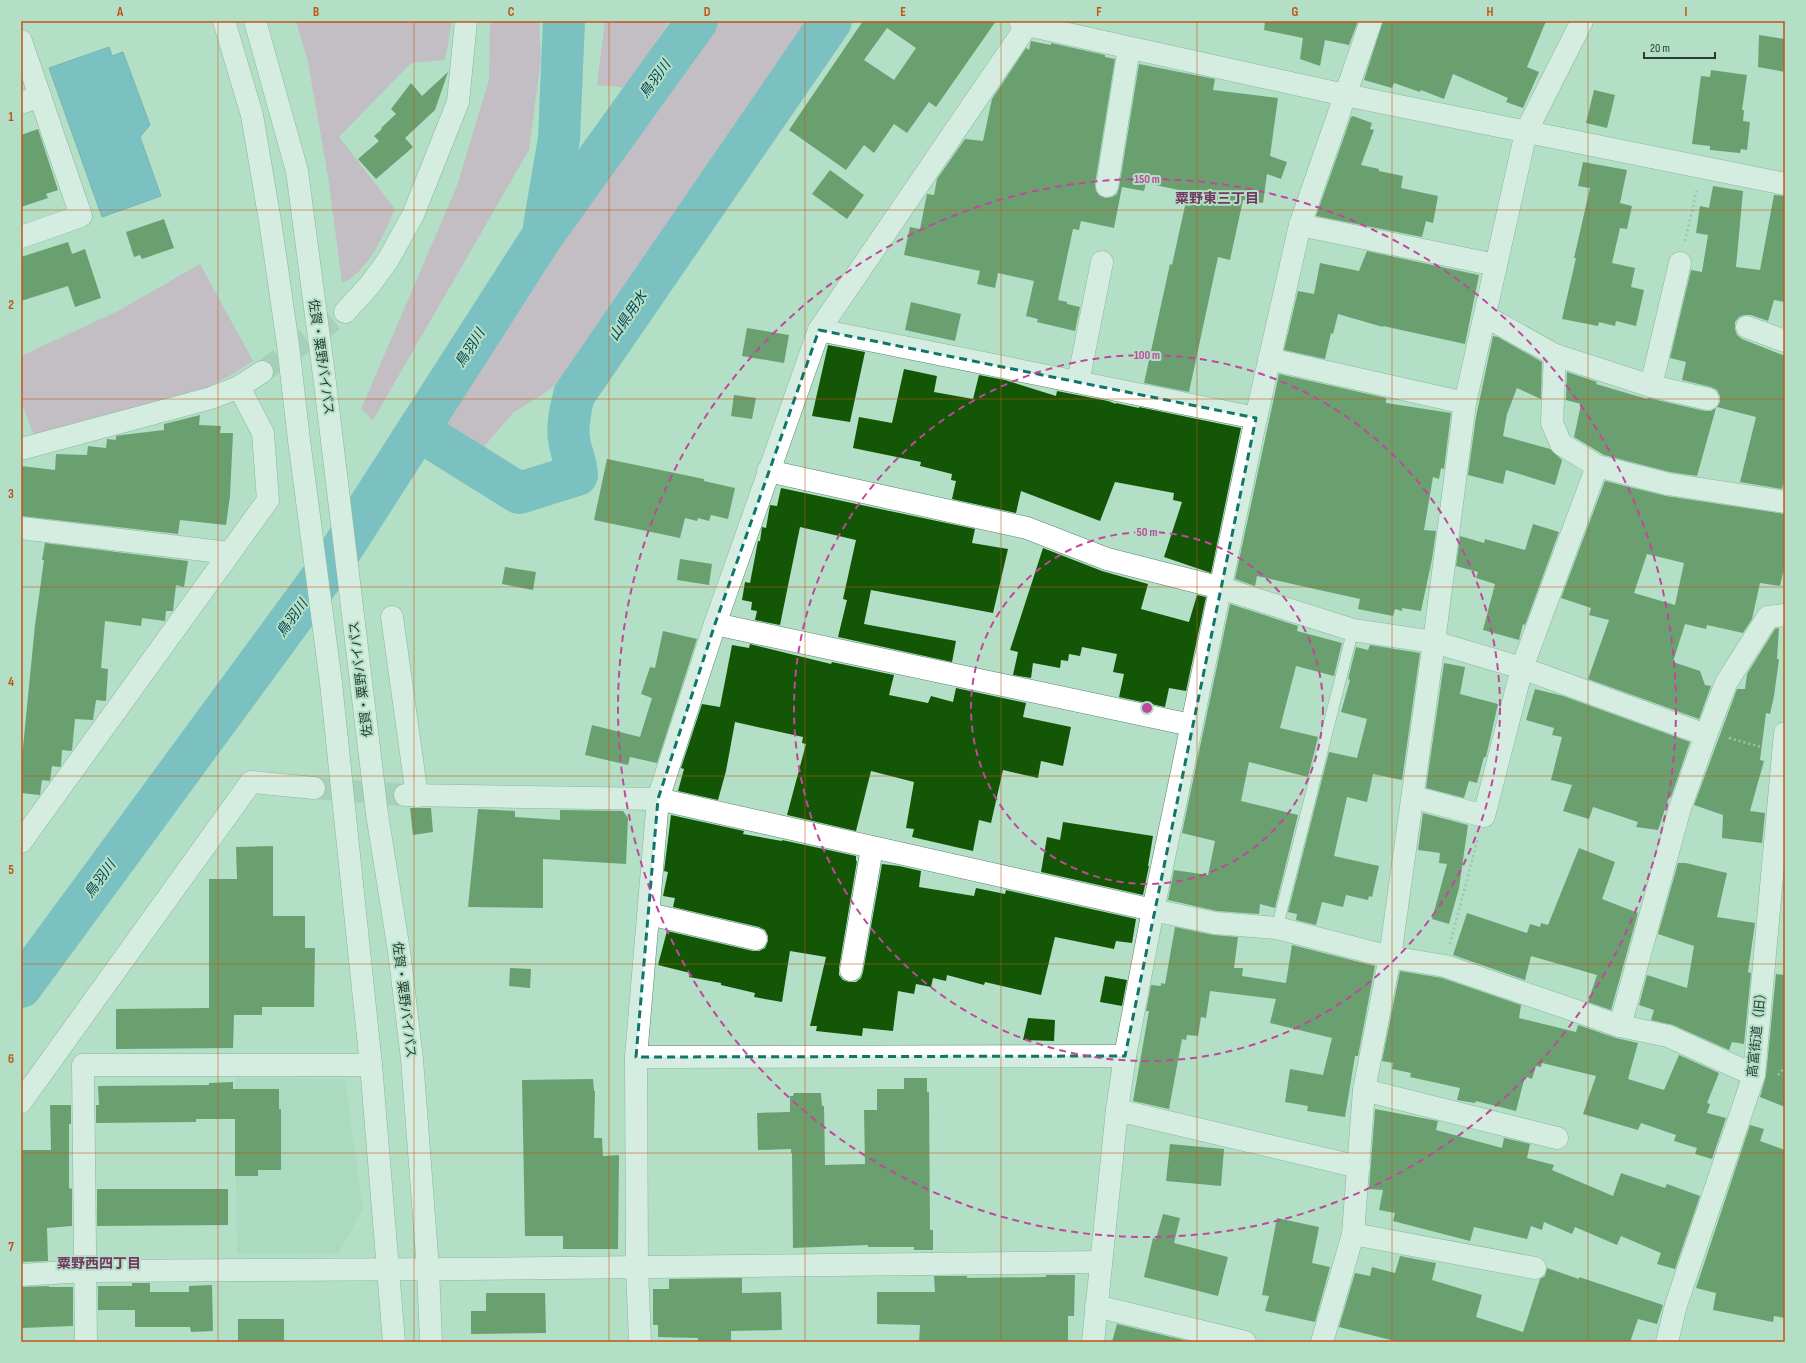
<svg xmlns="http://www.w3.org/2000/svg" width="1806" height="1363" viewBox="0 0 1806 1363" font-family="'Sofia Sans Condensed','Noto Sans JP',sans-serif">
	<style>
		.built { fill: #a0d4b8 }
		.green { fill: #d597be }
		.water { fill: #399ebc; stroke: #348093 }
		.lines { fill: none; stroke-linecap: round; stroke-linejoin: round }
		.river { stroke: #399ebc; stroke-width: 42 }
		.building { fill: #125606; fill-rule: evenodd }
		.street-tunnel { stroke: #97bea8; stroke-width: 22; stroke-dasharray: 22 11; stroke-linecap: butt }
		.lane-casing { stroke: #5a846e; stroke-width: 12 }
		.street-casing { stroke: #5a846e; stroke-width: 23 }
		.highway-casing { stroke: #5a846e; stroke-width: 23 }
		.path { stroke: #83a693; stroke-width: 2.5; stroke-dasharray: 2 3; stroke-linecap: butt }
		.lane { stroke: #fff; stroke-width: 11 }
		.street { stroke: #fff; stroke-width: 22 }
		.highway { stroke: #fff; stroke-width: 22 }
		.marked { fill: none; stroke: #0f766e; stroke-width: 3; stroke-dasharray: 8 5; stroke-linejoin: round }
		.grid { fill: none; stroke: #c25314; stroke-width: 1; stroke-opacity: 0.55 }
		.ring { fill: none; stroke: #c0489c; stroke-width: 2; stroke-dasharray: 7 5 }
		.labels { text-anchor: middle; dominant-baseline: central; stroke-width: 4; stroke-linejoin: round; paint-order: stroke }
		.street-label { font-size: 13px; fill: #2a3b32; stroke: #b2dfc6 }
		.water-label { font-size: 14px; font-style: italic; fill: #003f4f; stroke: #b2dfc6 }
		.neighbourhood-label { font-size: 14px; font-weight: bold; fill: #733760; stroke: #b2dfc6 }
		.centre { fill: #c0489c; stroke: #b2dfc6; stroke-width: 2 }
		.ring-label { font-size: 12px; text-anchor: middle; font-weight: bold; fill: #c0489c; stroke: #b2dfc6; stroke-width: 4; stroke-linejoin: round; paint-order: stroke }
		.neatline { fill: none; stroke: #c25314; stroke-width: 1.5 }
		.grid-label { font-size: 13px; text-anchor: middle; font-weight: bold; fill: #c25314 }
	</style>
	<rect width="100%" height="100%" fill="#b2dfc6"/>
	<polygon class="built" points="235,1078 345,1079 363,1209 338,1254 237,1254"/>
	<g class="green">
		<path d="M296,21h156l-7,39 -34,3 -72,74 56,72c-11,25 -26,62 -53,74l-14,-107 -20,-114z"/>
		<polygon points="490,21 539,21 541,58 529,150 373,420 361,409 457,186 489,80"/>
		<polygon points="605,21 669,21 628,88 597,85"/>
		<polygon points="692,21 810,21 575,373 513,413 481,450 445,426 512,294 645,97"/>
		<polygon points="200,264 253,361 231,375 203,390 34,435 21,402 21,356 118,311"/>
	</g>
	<polygon class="water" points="109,47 112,56 123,52 150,125 140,137 161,196 102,217 49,68"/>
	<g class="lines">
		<g class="river">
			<polyline points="544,226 559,139 564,21"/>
			<path d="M418,430l101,63 58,-18c-1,-15 -4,-17 -7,-30 -4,-16 0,-34 4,-50l257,-374"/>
			<polyline points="21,987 336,558 543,235 697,21"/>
		</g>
	</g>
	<g class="building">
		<path d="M863,21h133l-60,86 -7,-5 -22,31 -13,-9 -20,29 -10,-8 -18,25 -57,-40zM887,28l29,20 -22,32 -30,-20z"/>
		<polygon points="1265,21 1358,21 1349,45 1325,40 1320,66 1300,59 1303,38 1264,30"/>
		<polygon points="1383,21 1546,21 1527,67 1539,72 1523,108 1506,102 1508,98 1453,74 1444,99 1421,90 1420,92 1394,83 1392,88 1364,80"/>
		<polygon points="1759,35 1785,39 1785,72 1758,67"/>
		<polygon points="1031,41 1051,45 1051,43 1105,55 1105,57 1115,59 1095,184 1096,191 1099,195 1105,198 1112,197 1117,194 1119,188 1139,64 1215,79 1213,90 1278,98 1270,156 1287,162 1281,179 1267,174 1263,203 1243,200 1230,260 1218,257 1189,392 1144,383 1170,264 1172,265 1188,192 1146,183 1144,191 1122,187 1114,228 1081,221 1079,230 1073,229 1058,300 1067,302 1067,304 1080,307 1075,331 1037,322 1038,319 1026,316 1034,281 998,273 995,288 977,284 980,271 904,255 910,227 920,229 927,194 934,195 937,179 965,139 983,141 992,99 1026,48 1029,50"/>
		<polygon points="1711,70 1747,75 1742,110 1744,110 1743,121 1750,122 1747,150 1741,149 1740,153 1710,150 1710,146 1692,144 1701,76 1710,77"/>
		<polygon points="448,72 435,110 405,138 413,147 376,179 358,159 379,141 374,136 382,129 381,128 396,114 391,109 411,83 422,96"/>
		<polygon points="1594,90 1615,95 1607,128 1586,123"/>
		<polygon points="1353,116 1372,123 1370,129 1374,130 1361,165 1379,169 1379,171 1403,176 1401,188 1438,196 1433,223 1426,221 1422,237 1316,216 1351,117"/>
		<polygon points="38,129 58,190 46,194 48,198 21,207 21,135"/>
		<polygon points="1583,162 1627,170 1620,203 1632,206 1627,229 1620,228 1612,263 1635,268 1631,287 1644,290 1636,326 1616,321 1615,326 1599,322 1598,326 1562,319 1576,258 1574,258 1590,188 1578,186"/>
		<polygon points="830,170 864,195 847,219 812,194"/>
		<polygon points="1713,186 1743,191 1736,267 1760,270 1774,195 1785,196 1785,302 1774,300 1768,321 1751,315 1744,315 1739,317 1735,322 1735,329 1737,335 1742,339 1785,356 1785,477 1782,489 1740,482 1756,417 1717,407 1720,402 1720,396 1717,390 1711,387 1682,380 1686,362 1670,358 1691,270 1702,272 1708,235 1696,233 1700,206 1709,208"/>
		<polygon points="164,219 174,248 142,259 140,255 134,257 126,232"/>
		<polygon points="68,242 72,254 85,249 101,298 75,307 68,286 21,301 21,257"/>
		<polygon points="1367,251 1479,275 1465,344 1383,326 1383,327 1338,314 1333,334 1331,333 1325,359 1284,350 1298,291 1314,294 1320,263 1359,271"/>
		<polygon points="911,302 961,314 955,341 905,330"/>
		<polygon points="747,328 789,335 784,363 742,356"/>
		<polygon points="1493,336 1498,337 1542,362 1541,399 1517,388 1507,414 1503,436 1550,449 1562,460 1555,485 1506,470 1503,484 1468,475 1476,417"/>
		<polygon points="828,345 865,352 850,422 812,416"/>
		<polygon points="904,369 937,376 934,392 973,399 979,375 1005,380 1056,396 1057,391 1108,401 1116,404 1116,403 1139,408 1139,407 1241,428 1211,573 1164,557 1182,502 1173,500 1174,493 1115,482 1100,521 1021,491 1016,513 952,499 956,481 951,480 952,474 920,466 921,462 853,448 859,417 892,423"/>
		<polygon points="1567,372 1597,382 1596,384 1647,399 1648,398 1705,411 1711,411 1716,408 1697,476 1670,472 1604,455 1574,437 1581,404 1566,400"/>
		<polygon points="1279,374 1386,398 1386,403 1451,413 1444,469 1441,468 1439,479 1433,477 1424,530 1436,531 1432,559 1421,611 1402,608 1402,611 1395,609 1393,616 1358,609 1360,599 1257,576 1255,586 1235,579"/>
		<polygon points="734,395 756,398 752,419 731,416"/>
		<polygon points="200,415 199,425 221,426 220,433 233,433 230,496 226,525 180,520 178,534 21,516 21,466 55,470 56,454 87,455 88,446 106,448 107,439 116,440 116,436 122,435 164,430 164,424"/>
		<polygon points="607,459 704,479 704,481 735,488 728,519 711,515 709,521 698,518 697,521 685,518 680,538 594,520"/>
		<path d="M1605,481l61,15 119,18v50l-5,22 -20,-3 -8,36 -9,14 -36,-8 -1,4 -21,-5 -12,38 27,9 5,14 6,1 -12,33 -111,-40 21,-59 -20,-5 2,-7 -30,-10zM1647,554l37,9 -9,42 -41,-12z"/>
		<polygon points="781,488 975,529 972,543 1008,549 993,613 871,590 864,624 956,641 952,662 838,637 847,600 843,599 856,540 800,527 780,625 755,620 757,611 751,610 752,602 742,600 745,582 750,583 758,541 760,541 762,527 766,528 770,505 777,506"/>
		<polygon points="1533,524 1559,532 1525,625 1523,624 1519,640 1483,630 1495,584 1476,578 1478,572 1456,566 1460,536 1484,543 1485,539 1525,550"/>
		<polygon points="45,543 188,561 184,587 176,585 173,611 166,611 165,621 142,618 141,626 105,621 101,668 108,669 106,701 96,700 93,720 75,719 72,750 71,751 62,750 61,766 60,767 52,766 50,781 42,780 40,795 21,793 21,768 35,625 44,560 42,560"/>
		<polygon points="1043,548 1102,571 1148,584 1141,609 1189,622 1197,595 1206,597 1186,691 1169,688 1165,707 1119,697 1124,674 1113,672 1117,654 1082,647 1080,656 1069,654 1068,661 1061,660 1060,668 1033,663 1031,678 1013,675 1018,652 1010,650"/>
		<polygon points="680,559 712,564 709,585 677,580"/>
		<polygon points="505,567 536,572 533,590 502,584"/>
		<polygon points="1230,604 1298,626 1297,631 1342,643 1334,676 1296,666 1280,728 1318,737 1308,777 1249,762 1241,801 1298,815 1275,908 1260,904 1259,914 1217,911 1168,900 1174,870 1208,875 1215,841 1182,833"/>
		<polygon points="1779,628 1777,659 1779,659 1774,696 1770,714 1766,713 1760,760 1764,761 1750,811 1765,813 1762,843 1722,838 1723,815 1694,805 1737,689 1745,689 1747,674 1775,629"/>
		<polygon points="663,631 697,639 657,763 630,757 628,765 585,755 592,725 640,737 652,698 641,694 650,667 655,668"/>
		<polygon points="750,644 831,664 832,662 894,675 889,695 928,703 931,696 953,702 956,688 1026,703 1023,717 1071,727 1063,766 1041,761 1038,778 1003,770 991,823 979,820 973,851 912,837 914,829 906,828 914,782 871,771 856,831 787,815 806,744 802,743 803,737 735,722 726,771 718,800 678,791 684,769 681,768 702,704 720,707 732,645 749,648"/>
		<polygon points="1370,645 1420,653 1402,780 1373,774 1367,802 1347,797 1334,856 1379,866 1372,897 1369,896 1368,900 1346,895 1343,907 1322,902 1316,925 1296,920 1297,914 1288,912 1329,752 1357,758 1367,719 1341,712 1350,680 1348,679 1356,647 1368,650"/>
		<polygon points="1444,663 1465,667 1460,694 1498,704 1486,757 1484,757 1477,783 1469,781 1464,798 1426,788"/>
		<polygon points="1535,689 1563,696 1690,742 1671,797 1669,797 1658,830 1636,827 1638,822 1593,807 1589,819 1563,811 1572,785 1551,780 1562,737 1552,735 1554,728 1526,720"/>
		<polygon points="410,808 431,808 433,832 413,835"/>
		<polygon points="478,809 515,811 515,817 560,820 560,810 623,811 628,818 626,864 543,859 543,908 468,907"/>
		<polygon points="1423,813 1468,825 1459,888 1449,924 1432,919 1447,864 1439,863 1440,853 1418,850"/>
		<polygon points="671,815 744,831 743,834 782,841 782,840 856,856 856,861 857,861 839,968 839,975 843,980 849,982 856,982 861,978 863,972 882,864 899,866 921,871 919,887 974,896 976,888 1005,894 1006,890 1136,919 1132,943 1116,941 1114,949 1055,937 1041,995 985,982 984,985 947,975 946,981 933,978 931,987 916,984 914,994 898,991 893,1031 863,1028 862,1036 816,1031 817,1026 810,1026 826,957 790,951 782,1002 754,997 755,993 721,985 721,983 689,977 690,973 658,965 667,931 753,951 759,951 765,948 768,941 768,936 765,930 759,927 673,907 675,898 663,896 668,872 664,871"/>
		<polygon points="1063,822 1153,836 1148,866 1149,866 1143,895 1041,872 1047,837 1060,840"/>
		<polygon points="273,846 273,916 305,916 305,948 315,948 314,1007 262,1007 262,1015 234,1015 233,1048 116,1049 116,1009 209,1008 209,879 237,879 236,847"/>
		<polygon points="1579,848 1615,862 1602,899 1638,913 1611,1010 1588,1002 1597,975 1531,956 1525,980 1453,955 1467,913 1527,933 1530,924 1540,927 1541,923 1548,925"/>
		<polygon points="1678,863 1686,863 1727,873 1717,917 1755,923 1748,972 1751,973 1744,1044 1732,1042 1729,1050 1673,1025 1651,1020 1654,1010 1639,1005 1647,975 1687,988 1694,946 1658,934"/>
		<polygon points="1175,927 1213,935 1238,937 1234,968 1243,968 1242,976 1286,983 1292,945 1375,966 1358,1056 1355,1056 1345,1117 1307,1111 1308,1106 1285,1102 1290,1069 1323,1075 1332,1038 1270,1023 1276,999 1210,991 1206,1018 1201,1017 1198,1036 1187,1035 1186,1040 1182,1039 1169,1109 1133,1101 1149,1011 1146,1011 1151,985 1161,986 1161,983 1165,984"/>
		<polygon points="510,968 531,969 530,988 509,986"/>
		<polygon points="1400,971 1442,978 1521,1005 1519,1018 1576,1032 1578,1025 1616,1038 1638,1043 1628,1079 1664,1090 1679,1055 1719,1073 1707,1103 1710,1104 1707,1113 1726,1118 1712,1159 1695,1154 1697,1148 1674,1141 1676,1135 1641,1123 1638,1130 1583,1114 1596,1076 1542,1063 1541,1067 1536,1066 1532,1079 1525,1076 1516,1111 1476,1101 1475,1103 1457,1100 1460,1088 1410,1077 1411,1073 1392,1069 1393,1063 1382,1061"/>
		<polygon points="1776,974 1785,975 1785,1107 1760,1097 1766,1076"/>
		<polygon points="1105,976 1127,980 1122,1006 1100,1002"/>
		<polygon points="1028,1018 1055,1020 1054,1041 1023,1040"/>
		<polygon points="904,1078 927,1078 927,1092 929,1092 930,1230 933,1230 933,1250 914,1250 914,1247 868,1247 868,1245 793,1248 792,1153 791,1153 791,1149 758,1150 757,1113 790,1112 790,1096 793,1096 794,1093 821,1093 822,1106 824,1106 825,1165 865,1164 864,1110 877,1110 877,1089 904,1089"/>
		<polygon points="593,1079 594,1091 595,1091 594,1138 602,1138 603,1156 619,1155 618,1249 563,1249 563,1236 525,1236 522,1080"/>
		<polygon points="233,1082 233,1089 279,1089 279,1109 281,1109 281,1170 258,1170 258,1176 235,1176 235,1119 196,1119 196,1122 96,1123 96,1105 99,1105 98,1086 209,1085 209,1083"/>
		<polygon points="50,1105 71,1105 71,1124 69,1124 69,1188 72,1189 72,1226 47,1228 48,1261 21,1262 21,1150 51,1150"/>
		<polygon points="1375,1109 1438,1121 1436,1130 1502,1148 1504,1138 1530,1144 1527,1158 1554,1165 1552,1170 1613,1196 1621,1173 1665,1188 1667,1184 1700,1196 1675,1269 1657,1264 1661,1253 1621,1236 1617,1245 1575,1227 1572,1234 1544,1222 1542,1230 1531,1226 1527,1239 1474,1227 1470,1241 1393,1221 1395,1213 1379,1210 1383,1190 1369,1189"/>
		<polygon points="1750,1125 1764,1129 1760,1141 1785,1150 1785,1318 1774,1316 1773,1322 1713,1310 1716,1293 1696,1288"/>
		<polygon points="1170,1144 1224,1149 1221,1186 1166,1181"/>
		<polygon points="97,1189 228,1189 228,1225 97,1226"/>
		<polygon points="1163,1214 1180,1218 1174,1243 1228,1257 1218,1296 1144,1277 1153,1238 1156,1239"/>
		<polygon points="1277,1218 1319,1227 1312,1263 1330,1267 1315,1322 1265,1311 1269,1296 1262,1295"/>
		<polygon points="1400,1256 1436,1263 1432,1280 1482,1295 1476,1317 1523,1332 1540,1279 1545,1276 1547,1268 1579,1279 1579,1277 1663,1305 1657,1324 1638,1319 1630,1342 1399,1342 1339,1327 1355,1273 1370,1276 1372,1267 1395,1273"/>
		<polygon points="1046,1275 1075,1275 1074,1316 1068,1316 1068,1342 919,1342 920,1325 877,1324 877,1292 935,1292 934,1276 967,1276 967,1278 1046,1277"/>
		<polygon points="742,1278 742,1293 781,1292 782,1330 731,1331 731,1342 698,1342 698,1338 658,1337 658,1325 653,1325 653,1289 669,1289 669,1279"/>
		<polygon points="132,1283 150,1283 150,1292 189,1292 189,1286 212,1285 213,1331 191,1332 190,1327 135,1327 135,1310 98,1310 98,1286 132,1286"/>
		<polygon points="49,1286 49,1287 73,1287 73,1326 21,1328 21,1287"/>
		<polygon points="486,1293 545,1293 546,1333 471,1334 471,1311 486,1311"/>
		<rect x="238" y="1319" width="46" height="22"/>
		<polygon points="1117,1324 1192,1342 1112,1342"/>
	</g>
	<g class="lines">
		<g class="street-tunnel">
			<polyline points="262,372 345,312"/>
			<polyline points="314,788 405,795"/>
		</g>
		<g class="lane-casing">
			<polyline id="lane" points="1277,928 1353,630"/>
		</g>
		<g class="street-casing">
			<g id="street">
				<polyline points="1020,21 1027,25 1345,95 1785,184"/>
				<polyline points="21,41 81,216 21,237"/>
				<polyline points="21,103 40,96"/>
				<polyline points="1107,186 1129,48"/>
				<polyline points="1300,225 1496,265"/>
				<polyline points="345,312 369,286 388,260 413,215 458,102 466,21"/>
				<polyline points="1485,316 1555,355 1651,386 1680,263"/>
				<polyline points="1747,327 1785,341"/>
				<polyline points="819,330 1256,418"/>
				<polyline points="1555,355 1552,423 1561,444 1597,466 1668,484 1785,502"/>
				<polyline points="1269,359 1465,403"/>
				<polyline points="1078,382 1102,262"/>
				<polyline points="1651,386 1708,399"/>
				<polyline points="21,449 211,398 239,387 262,372"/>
				<polyline points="768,471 1027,528 1107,559 1221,588 1353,630 1434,642 1522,668 1706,735"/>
				<polyline points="21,528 229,553"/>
				<polyline points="392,617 417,796"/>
				<polyline points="715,624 1191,725"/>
				<polyline points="405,795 658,799 1153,910 1215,923 1277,928 1390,957 1445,966 1620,1026 1668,1036 1754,1075"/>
				<polyline points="1413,797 1484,816 1522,668 1597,466"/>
				<polyline points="21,842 268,500 263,433 239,387"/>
				<polyline points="649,914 756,939"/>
				<polyline points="851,970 872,848"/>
				<polyline points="1620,1026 1680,808 1706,735 1726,683 1768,617 1785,615"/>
				<polyline points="636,1057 1125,1056"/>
				<polyline points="1364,1090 1557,1138"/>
				<polyline points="21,1102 251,782 314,788"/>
				<polyline points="1117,1110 1359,1167"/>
				<polyline points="1353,1234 1535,1268"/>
				<polyline points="21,1275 85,1271 464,1269 1101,1262"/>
				<polyline points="1096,1306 1245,1342"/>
				<polyline points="86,1342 83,1065 371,1065"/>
				<polyline points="640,1342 637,1267 636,1057 658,799 715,624 819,330 1030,21"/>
				<polyline points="1093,1342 1117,1110 1125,1056 1153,910 1256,418 1300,225 1371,21"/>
				<polyline points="1322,1342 1353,1234 1364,1090 1390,957 1434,642 1465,403 1526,132 1582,21"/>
				<polyline points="1667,1342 1676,1305 1754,1075 1785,733"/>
			</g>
		</g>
		<g class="highway-casing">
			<g id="highway">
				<polyline points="224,21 252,115 271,227 288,345 299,440 331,683 371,1065 394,1342"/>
				<polyline points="255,21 297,171 325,383 377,814 399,951 412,1059 428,1269 431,1342"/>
			</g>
		</g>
		<g class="path">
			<polyline points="1685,241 1697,190"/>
			<polyline points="1729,738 1761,747"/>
			<polyline points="1450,944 1478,838"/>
			<polyline points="1778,1075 1785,1067"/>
		</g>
		<use href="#lane" class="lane"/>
		<use href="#street" class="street"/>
		<use href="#highway" class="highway"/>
	</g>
	<path d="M0 0H1806V1363H0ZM819,330l437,88 -131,638 -489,1 22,-258 57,-175z" fill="#b2dfc6" fill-opacity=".55" fill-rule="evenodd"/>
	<path class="marked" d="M819,330l437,88 -131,638 -489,1 22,-258 57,-175z"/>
	<path class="grid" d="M218,21v1321M414,21v1321M609,21v1321M805,21v1321M1001,21v1321M1197,21v1321M1392,21v1321M1588,21v1321M21,210h1764M21,399h1764M21,587h1764M21,776h1764M21,964h1764M21,1153h1764"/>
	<g class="ring">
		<circle cx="1147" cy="708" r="176"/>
		<circle cx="1147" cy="708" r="353"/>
		<circle cx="1147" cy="708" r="529"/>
	</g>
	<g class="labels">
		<g class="street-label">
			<text transform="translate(321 357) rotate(82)">佐賀・粟野バイパス</text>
			<text transform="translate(361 679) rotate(-97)">佐賀・粟野バイパス</text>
			<text transform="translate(404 1000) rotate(83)">佐賀・粟野バイパス</text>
			<text transform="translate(1757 1032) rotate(-84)">高富街道（旧）</text>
		</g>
		<g class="water-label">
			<text transform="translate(655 79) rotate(-54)">鳥羽川</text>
			<text transform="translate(628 316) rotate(-56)">山県用水</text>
			<text transform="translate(470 348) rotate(-57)">鳥羽川</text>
			<text transform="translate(292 618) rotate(-54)">鳥羽川</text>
			<text transform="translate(100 879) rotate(-54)">鳥羽川</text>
		</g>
		<g class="neighbourhood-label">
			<text x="1217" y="198">粟野東三丁目</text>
			<text x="99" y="1263">粟野西四丁目</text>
		</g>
	</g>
	<circle cx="1147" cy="708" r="6" class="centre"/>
	<g class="ring-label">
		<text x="1147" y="183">150 m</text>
		<text x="1147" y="359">100 m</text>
		<text x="1147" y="536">50 m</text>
	</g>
	<rect width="1806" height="1363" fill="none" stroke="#b2dfc6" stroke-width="44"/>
	<path d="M1644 52v6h71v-6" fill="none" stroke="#2a3b32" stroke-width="2"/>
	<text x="1650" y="52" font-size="12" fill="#2a3b32" stroke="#b2dfc6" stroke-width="3" paint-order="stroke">20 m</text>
	<rect x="22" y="22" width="1762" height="1319" class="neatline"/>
	<g class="grid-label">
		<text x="120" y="16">A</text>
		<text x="316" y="16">B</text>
		<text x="511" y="16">C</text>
		<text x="707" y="16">D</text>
		<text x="903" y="16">E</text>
		<text x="1099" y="16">F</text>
		<text x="1295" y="16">G</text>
		<text x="1490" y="16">H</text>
		<text x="1686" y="16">I</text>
		<text x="11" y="121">1</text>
		<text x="11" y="309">2</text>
		<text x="11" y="498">3</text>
		<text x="11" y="686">4</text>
		<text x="11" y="874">5</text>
		<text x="11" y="1063">6</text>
		<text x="11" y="1251">7</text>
	</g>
</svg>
